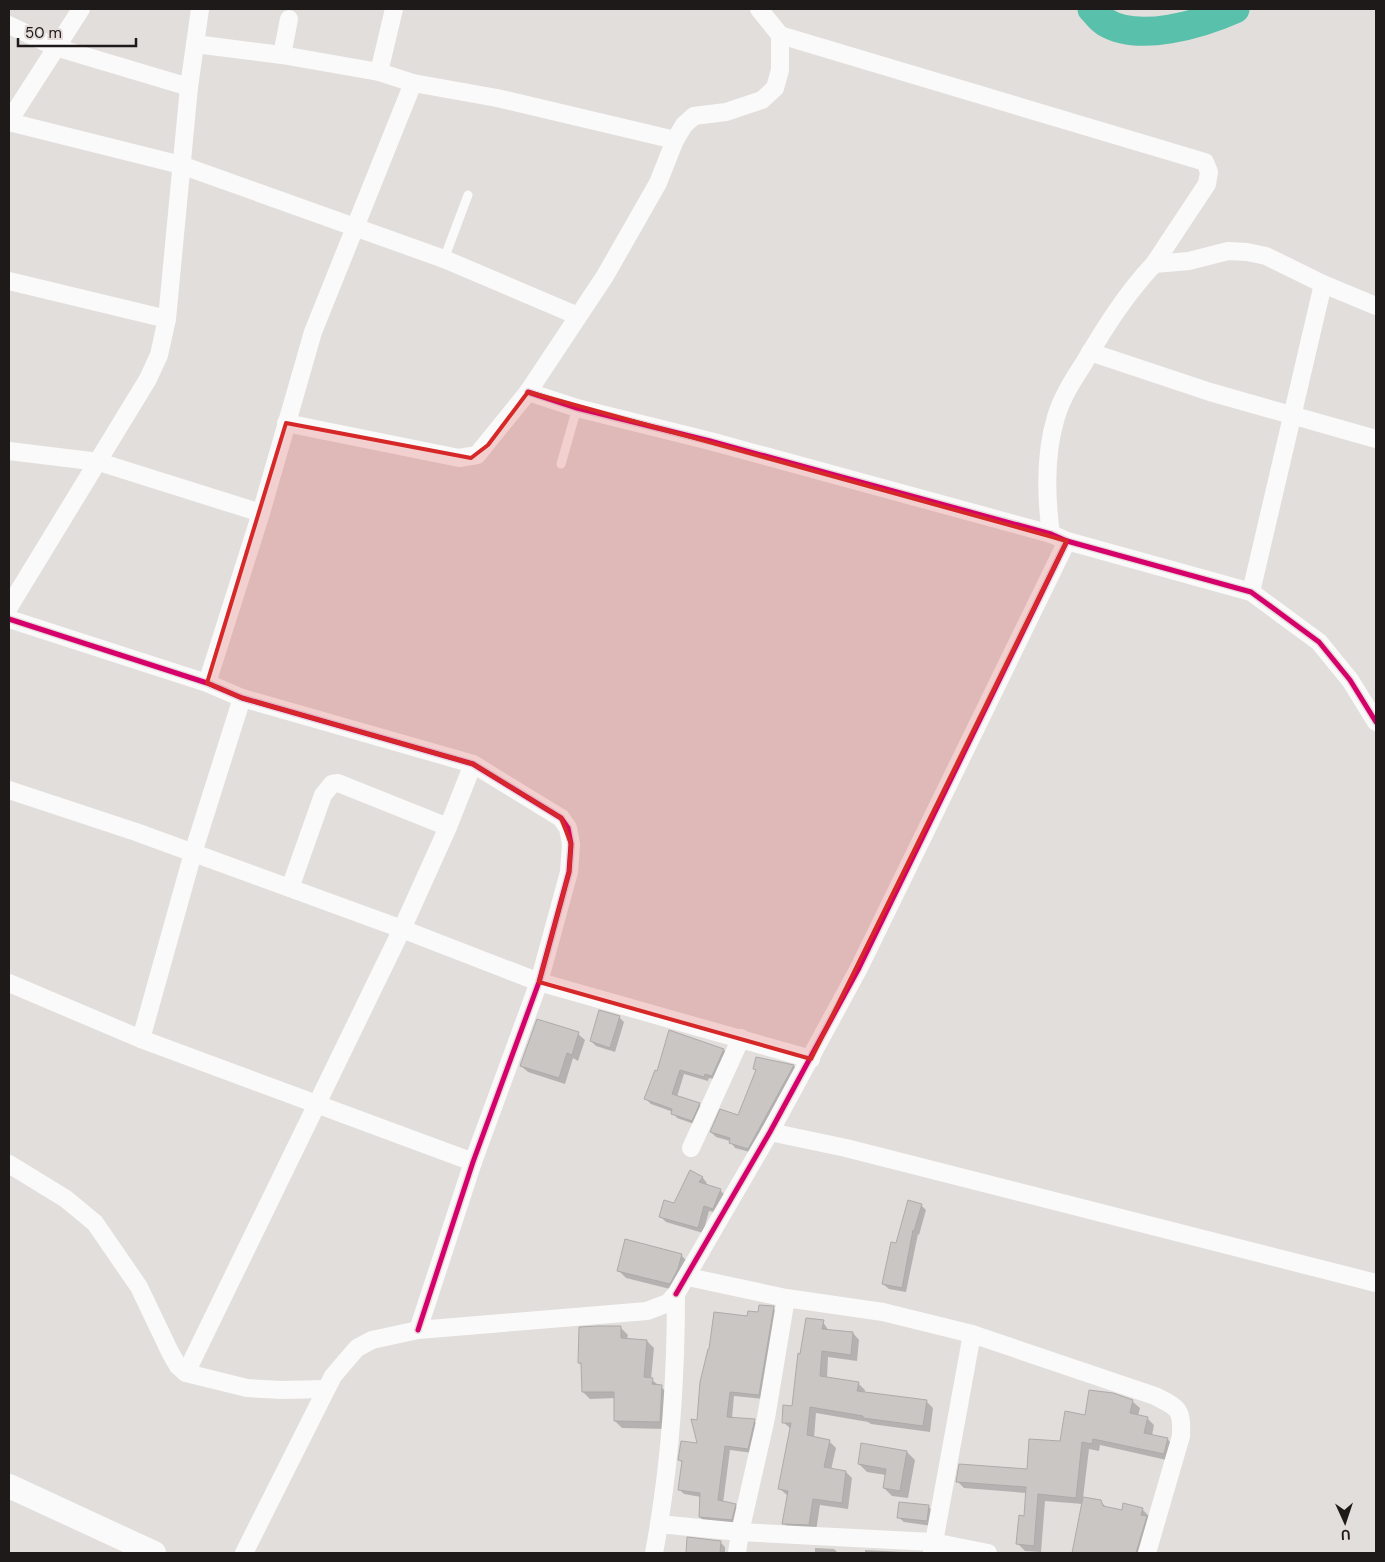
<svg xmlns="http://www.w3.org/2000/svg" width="1385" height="1562" viewBox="0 0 1385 1562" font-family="'DM Sans',sans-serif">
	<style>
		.shadow { fill: #0003 }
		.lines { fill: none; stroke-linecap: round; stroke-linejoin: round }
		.river { stroke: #59c0ab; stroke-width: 29 }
		.building { fill: #c9c6c4; stroke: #adaaa9 }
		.lane { stroke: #fbfafa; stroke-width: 9 }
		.street { stroke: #fbfafa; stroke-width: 18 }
		.secondary { stroke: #fbfafa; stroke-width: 24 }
		.cycleway-casing { stroke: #e4ddda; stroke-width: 8 }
		.cycleway { stroke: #d6006c; stroke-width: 5 }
		.marked { fill: #d62828; fill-opacity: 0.2; stroke: #d62828; stroke-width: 4; stroke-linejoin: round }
	</style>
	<rect width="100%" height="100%" fill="#e2dedc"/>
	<g class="shadow">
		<polygon points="619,1017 624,1022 615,1052 596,1046 591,1041"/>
		<polygon points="670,1031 724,1050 729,1055 717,1080 709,1078 708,1081 684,1074 677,1097 699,1104 704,1109 697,1125 677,1118 673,1112 651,1104 646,1099 657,1072"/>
		<polygon points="578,1034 585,1040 578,1061 573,1058 565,1084 528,1072 521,1066"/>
		<polygon points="757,1058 794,1066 798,1071 753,1153 735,1148 730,1141 716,1137 711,1132 739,1117 757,1071 754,1068"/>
		<polygon points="691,1172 703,1178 707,1183 705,1185 720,1190 725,1195 718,1213 709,1211 703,1233 666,1222 661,1217 675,1204"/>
		<polygon points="921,1205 926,1210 919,1235 918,1234 906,1292 889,1289 883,1284 897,1244"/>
		<polygon points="681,1255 689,1263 678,1291 626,1278 618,1270"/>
		<polygon points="773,1308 778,1313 764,1399 734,1396 732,1418 754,1421 759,1426 753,1453 730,1450 723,1503 735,1505 740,1510 737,1525 705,1522 700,1517 701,1497 684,1494 679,1489 683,1464 680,1460 699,1445 698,1421 748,1318"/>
		<polygon points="823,1322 829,1331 853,1333 859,1340 857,1361 828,1357 827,1378 858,1383 865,1390 864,1394 926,1401 933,1408 930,1432 871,1424 868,1422 816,1413 814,1438 829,1441 836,1448 831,1470 846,1472 852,1478 848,1509 820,1505 816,1531 790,1530 784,1523 788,1496 780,1489 791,1429 783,1422 793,1407 801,1355"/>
		<polygon points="621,1328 628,1335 627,1340 647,1341 654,1348 651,1379 668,1393 667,1429 622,1428 615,1421 616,1398 590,1399 583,1392 583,1366 579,1363"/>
		<polygon points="1132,1401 1140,1408 1138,1416 1147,1418 1154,1425 1152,1436 1167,1439 1175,1446 1171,1461 1100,1445 1099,1451 1089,1449 1083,1498 1101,1502 1107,1508 1123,1512 1142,1509 1153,1520 1150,1553 1073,1553 1083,1504 1045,1501 1041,1552 1025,1551 1018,1544 1025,1517 1027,1493 964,1488 957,1481 1028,1470 1061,1443 1086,1416"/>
		<polygon points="907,1452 915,1460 908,1498 892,1496 884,1488 886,1475 867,1472 859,1464"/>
		<polygon points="928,1506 933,1512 932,1526 904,1522 898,1517"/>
		<polygon points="688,1539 720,1542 725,1547 725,1553 687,1553"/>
		<polygon points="815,1548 834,1549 838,1553 815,1553"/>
		<polygon points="865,1550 921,1553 865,1553"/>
	</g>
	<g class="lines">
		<path class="river" d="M1092,9c4,4 8,10 13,13 34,21 96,2 130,-13"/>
	</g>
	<g class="building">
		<polygon points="599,1010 620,1016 610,1048 590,1041"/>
		<polygon points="537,1019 579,1032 572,1055 567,1053 559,1078 520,1066"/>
		<polygon points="669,1030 724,1049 712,1076 705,1074 704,1077 680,1070 672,1094 700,1103 692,1121 671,1114 672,1109 644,1099 655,1070 657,1071"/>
		<polygon points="756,1057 794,1065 748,1149 729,1143 730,1138 710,1132 720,1109 738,1115 756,1070 753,1069"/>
		<polygon points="690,1170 703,1177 699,1182 721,1189 713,1209 704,1206 698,1228 659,1217 664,1200 674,1203"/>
		<polygon points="908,1200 922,1204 914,1231 913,1230 902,1288 882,1284 891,1242 896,1243"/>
		<polygon points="625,1239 682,1254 678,1269 670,1284 617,1271"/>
		<polygon points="759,1305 774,1306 759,1395 730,1392 727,1417 755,1419 748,1449 725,1446 718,1500 736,1504 732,1520 699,1517 700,1493 678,1490 682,1461 678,1460 681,1441 697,1443 691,1419 697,1420 700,1382 708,1349 709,1349 714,1312 747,1316 748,1311 758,1312"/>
		<polygon points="806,1318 824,1320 822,1329 853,1332 851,1355 822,1351 820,1376 859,1382 857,1391 927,1400 923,1426 863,1418 863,1416 810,1407 807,1435 830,1440 824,1467 846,1471 842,1503 813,1499 809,1525 782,1524 788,1491 778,1489 791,1423 782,1423 783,1405 792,1406 798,1353 800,1354"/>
		<polygon points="598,1326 621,1326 621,1338 647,1340 644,1377 653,1378 652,1384 662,1385 660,1422 614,1421 614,1392 582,1392 581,1363 578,1363 579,1327"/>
		<polygon points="1089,1390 1113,1393 1133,1400 1130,1413 1148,1417 1144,1433 1168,1438 1164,1454 1093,1439 1092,1444 1082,1442 1076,1498 1038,1494 1034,1546 1016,1544 1019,1515 1024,1516 1026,1487 956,1482 959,1464 1027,1469 1029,1439 1060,1441 1065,1411 1085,1415"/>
		<polygon points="861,1443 907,1451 900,1491 883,1488 886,1469 858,1464"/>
		<polygon points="1083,1497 1101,1500 1103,1506 1122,1510 1123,1503 1143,1508 1141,1515 1147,1516 1136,1553 1072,1553"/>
		<polygon points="899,1502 929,1505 927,1521 897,1518"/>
		<polygon points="687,1537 721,1541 720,1553 686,1553"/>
	</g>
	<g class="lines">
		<g class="lane">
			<polyline points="444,259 468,195"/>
			<polyline points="561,464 577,408"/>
		</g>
		<g class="street">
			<polyline points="759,9 780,35 1205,162 1209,172 1207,184 1154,264"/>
			<polyline points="9,25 55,47 189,87"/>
			<polyline points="195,44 282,55 379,72 413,83 497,98 675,140"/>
			<polyline points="282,55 289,19"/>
			<polyline points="379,72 394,9"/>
			<polyline points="9,121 81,9"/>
			<polyline points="9,122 181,165 444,259 578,316"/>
			<polyline points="9,281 167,319"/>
			<polyline points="1090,352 1210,392 1376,439"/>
			<polyline points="528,392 577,408 710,441 1051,534 1067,541 1251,592 1319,642 1350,680 1376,722"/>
			<polyline points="286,423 459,458 477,455 528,392 605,276 658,183 675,140 684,125 694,116 726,112 762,100 775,88 780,70 780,35"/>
			<polyline points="9,451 99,462 261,513"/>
			<path d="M1051,534c-5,-37 -6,-81 5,-117 6,-20 17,-37 28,-54 21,-36 42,-69 70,-99l35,-3 39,-10 19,1 19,4 57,28 53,22"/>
			<polyline points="1251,592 1323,284"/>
			<polyline points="9,607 148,379 159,355 167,319 189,87 200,9"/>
			<polyline points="9,619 207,683 242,698 473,764 561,818 568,828 571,844 569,872 539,982 473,1162 418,1330"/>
			<polyline points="207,683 261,513 313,332 413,83"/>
			<polyline points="9,790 136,832 402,929 539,982 811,1059"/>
			<polyline points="290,888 323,795 332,784 338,783 448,827"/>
			<polyline points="9,983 141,1039 473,1162"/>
			<polyline points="141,1039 193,853 242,698"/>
			<polyline points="770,1132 846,1148 1376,1283"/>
			<polyline points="691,1148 741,1038"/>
			<polyline points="9,1164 66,1199 95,1223 139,1287 170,1352 178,1366 186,1373 247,1388 281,1390 326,1389"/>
			<polyline points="688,1277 786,1298"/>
			<polyline points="676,1294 770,1132 859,968 1067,541"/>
			<polyline points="186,1373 402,929 448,827 473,764"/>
			<polyline points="659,1524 740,1532 933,1542 988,1553"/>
			<path d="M244,1553l89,-177 24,-28 15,-8 46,-10 229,-19 21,-8 8,-9c0,87 -6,174 -22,259"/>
			<path d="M737,1553l3,-21 26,-114 20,-120 97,14 89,22 183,62c24,12 27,13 26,40l-34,117"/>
			<polyline points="932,1553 972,1334"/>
		</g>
		<polyline class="secondary" points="9,1486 154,1553"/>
		<g class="cycleway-casing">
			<g id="cycleway">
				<polyline points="528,392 577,408 710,441 1051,534 1067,541 1251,592 1319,642 1350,680 1376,722"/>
				<polyline points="9,619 207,683 242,698 473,764 561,818 568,828 571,844 569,872 539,982 473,1162 418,1330"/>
				<polyline points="676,1294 770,1132 859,968 1067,541"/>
			</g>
		</g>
		<use href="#cycleway" class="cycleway"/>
	</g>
	<path class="marked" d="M528,392l539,149 -256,518 -272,-77 30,-110 2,-28 -10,-26 -88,-54 -231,-66 -35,-15 79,-260 185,35 17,-13z"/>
	<rect width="1385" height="1562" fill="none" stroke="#1d1a19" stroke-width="20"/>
	<g transform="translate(1345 1522) rotate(177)" stroke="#e4ddda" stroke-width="4" paint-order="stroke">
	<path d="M0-4L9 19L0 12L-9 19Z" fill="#1d1a19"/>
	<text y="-8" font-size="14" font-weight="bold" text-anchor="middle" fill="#1d1a19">U</text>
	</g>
	<path d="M18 38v8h118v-8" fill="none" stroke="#1d1a19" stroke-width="2.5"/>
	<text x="25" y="38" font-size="15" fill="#1d1a19" stroke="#e4ddda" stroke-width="4" paint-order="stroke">50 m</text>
</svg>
